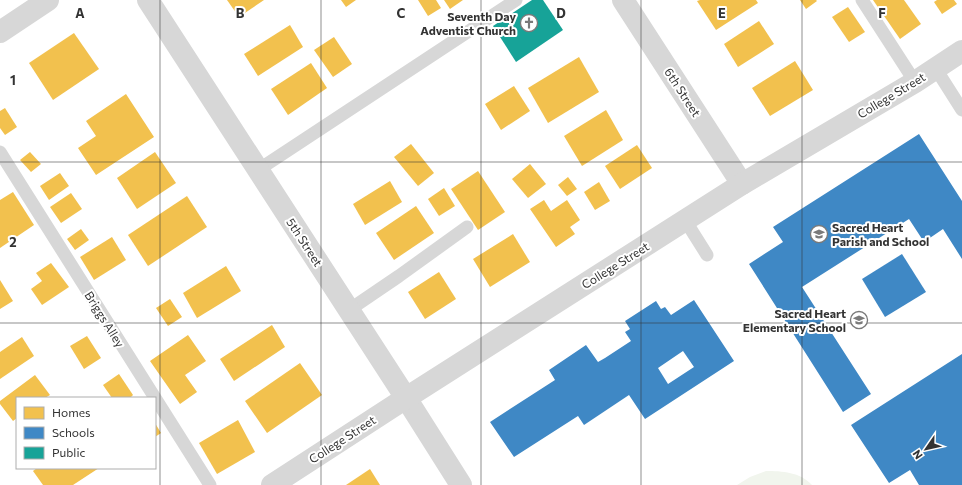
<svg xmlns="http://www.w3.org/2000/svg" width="962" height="485" viewBox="0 0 962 485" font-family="Commissioner,sans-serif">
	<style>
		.green { fill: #f1f5ed }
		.homes { fill: #f2c14e }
		.schools { fill: #3f88c5; fill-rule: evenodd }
		.public { fill: #17a398 }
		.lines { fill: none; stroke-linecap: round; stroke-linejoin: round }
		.service { stroke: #d7d7d7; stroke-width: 13 }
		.minor { stroke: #d7d7d7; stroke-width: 22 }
		.grid { fill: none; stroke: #333; stroke-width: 1; stroke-opacity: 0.55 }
		.labels { text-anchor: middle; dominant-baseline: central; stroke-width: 4; stroke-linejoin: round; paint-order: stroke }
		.poi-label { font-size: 12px; font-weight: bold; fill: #333; stroke: #fff; text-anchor: end }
		.street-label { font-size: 12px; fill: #333; stroke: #fff }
		.grid-label { font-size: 13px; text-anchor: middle; font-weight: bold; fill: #333; stroke: #fff; stroke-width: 4; stroke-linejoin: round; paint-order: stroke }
	</style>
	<rect width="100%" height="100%" fill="#fff"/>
	<path class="green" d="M766,471c16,0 34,1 46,14h-75l13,-8z"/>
	<g class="homes">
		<polygon points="227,0 264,0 239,17"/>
		<polygon points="341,0 356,0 346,7"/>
		<polygon points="418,0 436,0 441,8 428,16"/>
		<polygon points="444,0 463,0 450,9"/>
		<polygon points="700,0 756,0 758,3 716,30 697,1"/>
		<polygon points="800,0 816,0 817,1 806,9"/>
		<polygon points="873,0 904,0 921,24 900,39"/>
		<polygon points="937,0 954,0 957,4 942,14 934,2"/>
		<polygon points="848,7 865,32 849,42 832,17"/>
		<polygon points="759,21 774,44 738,67 724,44"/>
		<polygon points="290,25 303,47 258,76 244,54"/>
		<polygon points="74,33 99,69 53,100 29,63"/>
		<polygon points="334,37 352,64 333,77 314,50"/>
		<polygon points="579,57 599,92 548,123 528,88"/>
		<polygon points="795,61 813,90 770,116 752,88"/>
		<polygon points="311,63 327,88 288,115 271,89"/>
		<polygon points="514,86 530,111 501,130 485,104"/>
		<polygon points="126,94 154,137 96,175 78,148 96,136 86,121"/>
		<polygon points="5,108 17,127 5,135 0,128 0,111"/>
		<polygon points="606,110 623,140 582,166 564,136"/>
		<polygon points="411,144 434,173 418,186 394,157"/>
		<polygon points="637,145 652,168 620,189 605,166"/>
		<polygon points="30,152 41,164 31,172 20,160"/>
		<polygon points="155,152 176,183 137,209 117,178"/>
		<polygon points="530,164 546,184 528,198 512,179"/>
		<polygon points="478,171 505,212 478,230 451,189"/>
		<polygon points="60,173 69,186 49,200 40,186"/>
		<polygon points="568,177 577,189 567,196 558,185"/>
		<polygon points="390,181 402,202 365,225 353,204"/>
		<polygon points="599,182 610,201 595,210 584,192"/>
		<polygon points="444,188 455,206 439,216 428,199"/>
		<polygon points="13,192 34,225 0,248 0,200"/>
		<polygon points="71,193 82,209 61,223 50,207"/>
		<polygon points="187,196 207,227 148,266 128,235"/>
		<polygon points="544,200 551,211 567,200 580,220 570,227 575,234 556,247 530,209"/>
		<polygon points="416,206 434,233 394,260 376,233"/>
		<polygon points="81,229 89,240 75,250 67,239"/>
		<polygon points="513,234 530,262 490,287 473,259"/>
		<polygon points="112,237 126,260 94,280 80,257"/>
		<polygon points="51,263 69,287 42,305 31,289 42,281 36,273"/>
		<polygon points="226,266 241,291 197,318 183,293"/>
		<polygon points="439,272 456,299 425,319 408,292"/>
		<polygon points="0,280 13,301 0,309"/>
		<polygon points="170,299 182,317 168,326 156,308"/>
		<polygon points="272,325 285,347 234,381 220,359"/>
		<polygon points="188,335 206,361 185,375 197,392 180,404 150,361"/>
		<polygon points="87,336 101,358 84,369 70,346"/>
		<polygon points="22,337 34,356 0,379 0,352"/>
		<polygon points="300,363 322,395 267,433 245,401"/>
		<polygon points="119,374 133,395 130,398 112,398 103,385"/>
		<polygon points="35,375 50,395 45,398 17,398 17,418 13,421 0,404 0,401"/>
		<polygon points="238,420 255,452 217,474 199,443"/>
		<polygon points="155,423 161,433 155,437"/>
		<polygon points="37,468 99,468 73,485 43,485 33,471"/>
		<polygon points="370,469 380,485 346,485"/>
	</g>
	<g class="schools">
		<polygon points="919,134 962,201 962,259 943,229 924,242 909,219 802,287 871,394 843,412 749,264 783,242 773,227"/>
		<polygon points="902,254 926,292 885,317 862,279"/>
		<path d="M694,300l40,61 -89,58 -16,-24 -45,30 -6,-9 -64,41 -24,-35 65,-42 -6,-10 37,-25 12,17 7,-4 26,-17 -6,-9 5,-3 -5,-8 31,-20 5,8 4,-2 6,8zM683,351l11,16 -26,17 -10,-16z"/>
		<polygon points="962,354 962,485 919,485 910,470 889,483 851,425"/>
	</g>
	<polygon class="public" points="532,0 543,0 563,30 516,62 493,26"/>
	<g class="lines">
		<g class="service">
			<polyline points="862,0 915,82"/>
			<polyline points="936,69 962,110"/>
			<polyline points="0,152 210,485"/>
			<polyline points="258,170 516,0"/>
			<polyline points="685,220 707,255"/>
			<polyline points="349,310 399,276 467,227"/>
		</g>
		<g class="minor">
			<polyline points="148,0 406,398 461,485"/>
			<polyline points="623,0 742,184"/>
			<polyline points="0,32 48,0"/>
			<polyline points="272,485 406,398 742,184 915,82 962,51"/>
		</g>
	</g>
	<path class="grid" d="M160,0v485M321,0v485M481,0v485M641,0v485M802,0v485M0,162h962M0,323h962"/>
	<defs>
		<g id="church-ring" transform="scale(0.9)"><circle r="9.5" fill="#fff" stroke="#7a7a7a" stroke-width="1.5"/><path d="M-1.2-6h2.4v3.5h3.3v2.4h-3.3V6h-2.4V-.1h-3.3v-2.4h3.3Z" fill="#7a7a7a"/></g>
		<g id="school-ring" transform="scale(0.9)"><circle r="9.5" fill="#fff" stroke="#7a7a7a" stroke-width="1.5"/><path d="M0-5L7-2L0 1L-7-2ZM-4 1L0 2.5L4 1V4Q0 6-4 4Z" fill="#7a7a7a"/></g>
	</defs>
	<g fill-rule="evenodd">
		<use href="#church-ring" x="529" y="23"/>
		<use href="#school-ring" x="819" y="234"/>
		<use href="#school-ring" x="859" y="320"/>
	</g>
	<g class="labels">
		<g class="poi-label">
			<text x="516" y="16">Seventh Day<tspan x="516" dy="14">Adventist Church</tspan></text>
			<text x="832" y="227" text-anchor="start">Sacred Heart<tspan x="832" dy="14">Parish and School</tspan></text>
			<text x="846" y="313">Sacred Heart<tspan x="846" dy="14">Elementary School</tspan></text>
		</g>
		<g class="street-label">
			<text transform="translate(683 92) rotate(57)">6th Street</text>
			<text transform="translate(891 95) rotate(-31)">College Street</text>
			<text transform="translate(305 242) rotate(57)">5th Street</text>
			<text transform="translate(615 265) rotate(-32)">College Street</text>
			<text transform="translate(105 319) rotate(58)">Briggs Alley</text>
			<text transform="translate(342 439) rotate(-33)">College Street</text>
		</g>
	</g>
	<g class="grid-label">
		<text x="80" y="18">A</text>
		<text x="240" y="18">B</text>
		<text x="401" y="18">C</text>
		<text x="561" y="18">D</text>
		<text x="722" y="18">E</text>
		<text x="882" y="18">F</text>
		<text x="13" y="85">1</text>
		<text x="13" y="247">2</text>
	</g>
	<rect x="16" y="397" width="140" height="72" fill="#ffffff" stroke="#adadad"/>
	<rect x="24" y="407" width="20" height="12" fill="#f2c14e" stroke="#adadad"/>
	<text x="52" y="417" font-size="12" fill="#333333">Homes</text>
	<rect x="24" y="427" width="20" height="12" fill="#3f88c5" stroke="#adadad"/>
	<text x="52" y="437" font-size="12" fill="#333333">Schools</text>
	<rect x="24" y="447" width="20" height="12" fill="#17a398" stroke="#adadad"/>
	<text x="52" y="457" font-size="12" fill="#333333">Public</text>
	<g transform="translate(926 449) rotate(236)" stroke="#ffffff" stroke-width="3" paint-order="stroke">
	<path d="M0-3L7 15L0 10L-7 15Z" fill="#333333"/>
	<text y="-6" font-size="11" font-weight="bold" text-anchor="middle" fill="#333333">N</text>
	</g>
</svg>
